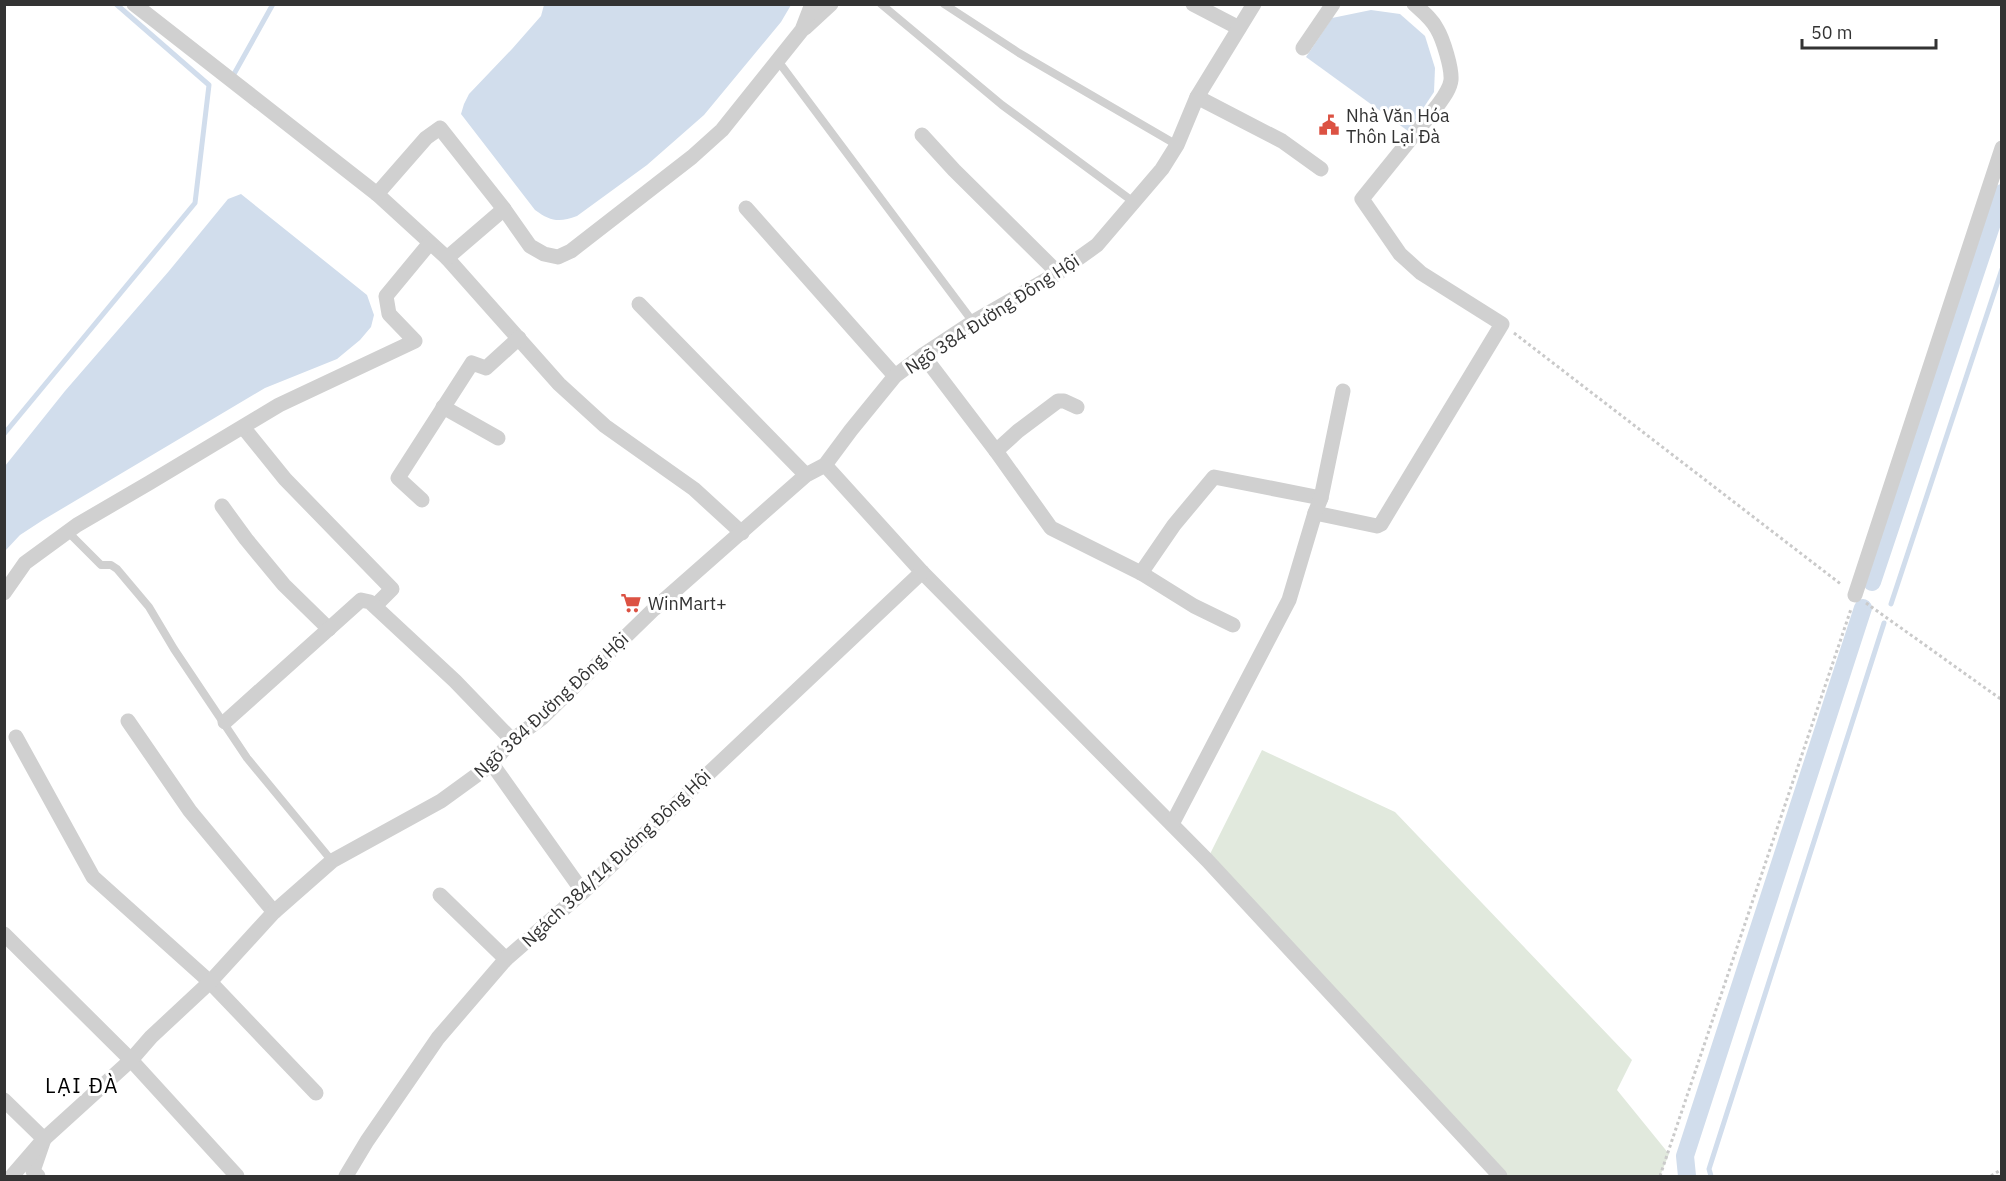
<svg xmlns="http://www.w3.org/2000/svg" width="2006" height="1181" viewBox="0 0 2006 1181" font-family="'IBM Plex Sans',sans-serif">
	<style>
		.green { fill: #e1e9dd }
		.water { fill: #d1ddec }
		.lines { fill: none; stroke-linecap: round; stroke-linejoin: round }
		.stream { stroke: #d1ddec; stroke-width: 5 }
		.canal { stroke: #d1ddec; stroke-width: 18 }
		.path { stroke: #cacaca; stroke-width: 3; stroke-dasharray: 3 3; stroke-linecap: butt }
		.lane { stroke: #d0d0d0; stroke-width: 8 }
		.street { stroke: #d0d0d0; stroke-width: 15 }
		.labels { text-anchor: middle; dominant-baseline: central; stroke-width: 6; stroke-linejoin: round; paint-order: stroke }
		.poi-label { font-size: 18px; fill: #333; stroke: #fff; text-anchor: start }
		.street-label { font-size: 18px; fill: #333; stroke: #fff }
		.quarter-label { font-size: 21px; letter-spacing: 1.5px; fill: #000; stroke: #fff }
	</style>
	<rect width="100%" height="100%" fill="#fff"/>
	<polygon class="green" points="1262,750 1395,812 1632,1060 1617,1090 1669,1154 1660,1176 1500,1176 1207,860"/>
	<g class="water">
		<path d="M544,5v-1l247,1 -10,17 -77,93 -57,50 -70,51c-18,7 -27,5 -42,-6l-74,-96 3,-10 5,-10 43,-45 29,-33z"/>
		<polygon points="1371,10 1400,14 1425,36 1435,68 1434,92 1408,131 1306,57 1332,18"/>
		<polygon points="241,194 367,295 374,315 371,327 360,340 337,359 265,388 43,520 20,535 5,551 5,466 65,391 169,271 228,199"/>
	</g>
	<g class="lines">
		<g class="stream">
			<polyline points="234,74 273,4"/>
			<polyline points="4,434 195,203 209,85 116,4"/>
			<polyline points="1891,604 2002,269"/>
			<polyline points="1711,1176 1709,1169 1884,623"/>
		</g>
		<g class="canal">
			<polyline points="1872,582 2002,193"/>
			<polyline points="1687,1176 1685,1156 1863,608"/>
		</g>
		<g class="path">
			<polyline points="1514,333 1842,585"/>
			<polyline points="1866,603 2002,700"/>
			<polyline points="1660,1176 1851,609"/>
			<polyline points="1991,1176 2002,1169"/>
		</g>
		<g class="lane">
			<polyline points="881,4 1002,105 1135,203"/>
			<polyline points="944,4 1019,53 1177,145"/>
			<polyline points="778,61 973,322"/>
			<polyline points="67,531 101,565 111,565 117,569 149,607 174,649 247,758 332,861"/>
		</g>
		<g class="street">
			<polyline points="134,4 377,194 447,258 559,384 605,426 694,489 742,533"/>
			<polyline points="1193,4 1239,28"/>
			<polyline points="805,28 831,4"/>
			<polyline points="1303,48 1333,4"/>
			<polyline points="1197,97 1282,141 1321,169"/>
			<polyline points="922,135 954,170 1058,273"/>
			<polyline points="377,194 426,138 440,128 504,209 530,246 544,254 558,257 571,251 692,157 722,130 802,30 812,4"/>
			<polyline points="746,208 895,376"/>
			<polyline points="447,258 504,209"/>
			<polyline points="639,304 806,475"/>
			<polyline points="923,355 996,451 1051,528 1141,573 1194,606 1233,625"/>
			<polyline points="443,407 498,438"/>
			<polyline points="243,427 285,479 392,589 375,606"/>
			<polyline points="996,451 1018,431 1058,401 1064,401 1077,407"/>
			<polyline points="825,465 922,572 1207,860 1500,1176"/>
			<polyline points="422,500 398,478 472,363 486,368 519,338"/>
			<polyline points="222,506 246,539 284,585 329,629"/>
			<path d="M1315,513l62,13 4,-2 121,-200 -81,-51 -21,-19 -38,-55 76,-94c5,-7 12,-16 13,-25 1,-12 -8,-41 -14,-51 -5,-10 -14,-17 -23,-25"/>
			<polyline points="1141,573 1174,525 1214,477 1321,498"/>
			<polyline points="4,593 25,563 77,525 149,483 279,405 415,341 389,314 386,296 429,244"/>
			<polyline points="1855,595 2002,148"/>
			<polyline points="128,721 190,811 274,912"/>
			<polyline points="225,722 361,600 370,602 455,681 512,740"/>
			<polyline points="16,737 93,877 210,982 316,1093"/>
			<polyline points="492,764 583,892"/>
			<polyline points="1172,824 1289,600 1315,513 1321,498 1343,391"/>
			<polyline points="440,895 506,959"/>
			<polyline points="4,934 131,1060 237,1176"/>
			<polyline points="4,1100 44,1139 33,1171 38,1176"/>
			<polyline points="12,1176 44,1139 131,1060 151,1037 210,982 274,912 332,861 441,801 492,764 512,740 542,718 654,609 806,475 825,465 851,430 895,376 923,355 973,322 1058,273 1097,245 1162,169 1177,145 1197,97 1254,4"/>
			<polyline points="346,1176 367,1141 438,1038 506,959 583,892 922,572"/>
		</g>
	</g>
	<defs>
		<g id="civic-bare" transform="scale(1.62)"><path d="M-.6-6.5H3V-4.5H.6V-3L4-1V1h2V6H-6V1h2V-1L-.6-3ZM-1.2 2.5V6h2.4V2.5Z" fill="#dc5243" stroke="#fff" stroke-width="2.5" paint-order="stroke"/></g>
		<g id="supermarket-bare" transform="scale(1.62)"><path d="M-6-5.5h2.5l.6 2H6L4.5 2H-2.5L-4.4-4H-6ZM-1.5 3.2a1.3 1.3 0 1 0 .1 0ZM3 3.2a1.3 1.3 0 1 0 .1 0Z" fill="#dc5243" stroke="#fff" stroke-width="2.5" paint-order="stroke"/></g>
	</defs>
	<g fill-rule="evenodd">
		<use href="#civic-bare" x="1329" y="125"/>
		<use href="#supermarket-bare" x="631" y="603"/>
	</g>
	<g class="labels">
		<g class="poi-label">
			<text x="1346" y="115">Nhà Văn Hóa<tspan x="1346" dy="21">Thôn Lại Đà</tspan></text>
			<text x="648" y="603">WinMart+</text>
		</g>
		<g class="street-label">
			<text transform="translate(992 314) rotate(-33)">Ngõ 384 Đường Đông Hội</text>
			<text transform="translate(551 705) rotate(-43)">Ngõ 384 Đường Đông Hội</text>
			<text transform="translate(616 858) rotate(-43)">Ngách 384/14 Đường Đông Hội</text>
		</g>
		<g class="quarter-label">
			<text x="82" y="1085">LẠI ĐÀ</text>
		</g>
	</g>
	<rect width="2006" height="1181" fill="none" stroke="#333333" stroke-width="12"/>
	<path d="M1802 39v9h134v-9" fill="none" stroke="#333333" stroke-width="3"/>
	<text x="1811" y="39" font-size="18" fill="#333333" stroke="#ffffff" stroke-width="4.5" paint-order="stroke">50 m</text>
</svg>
